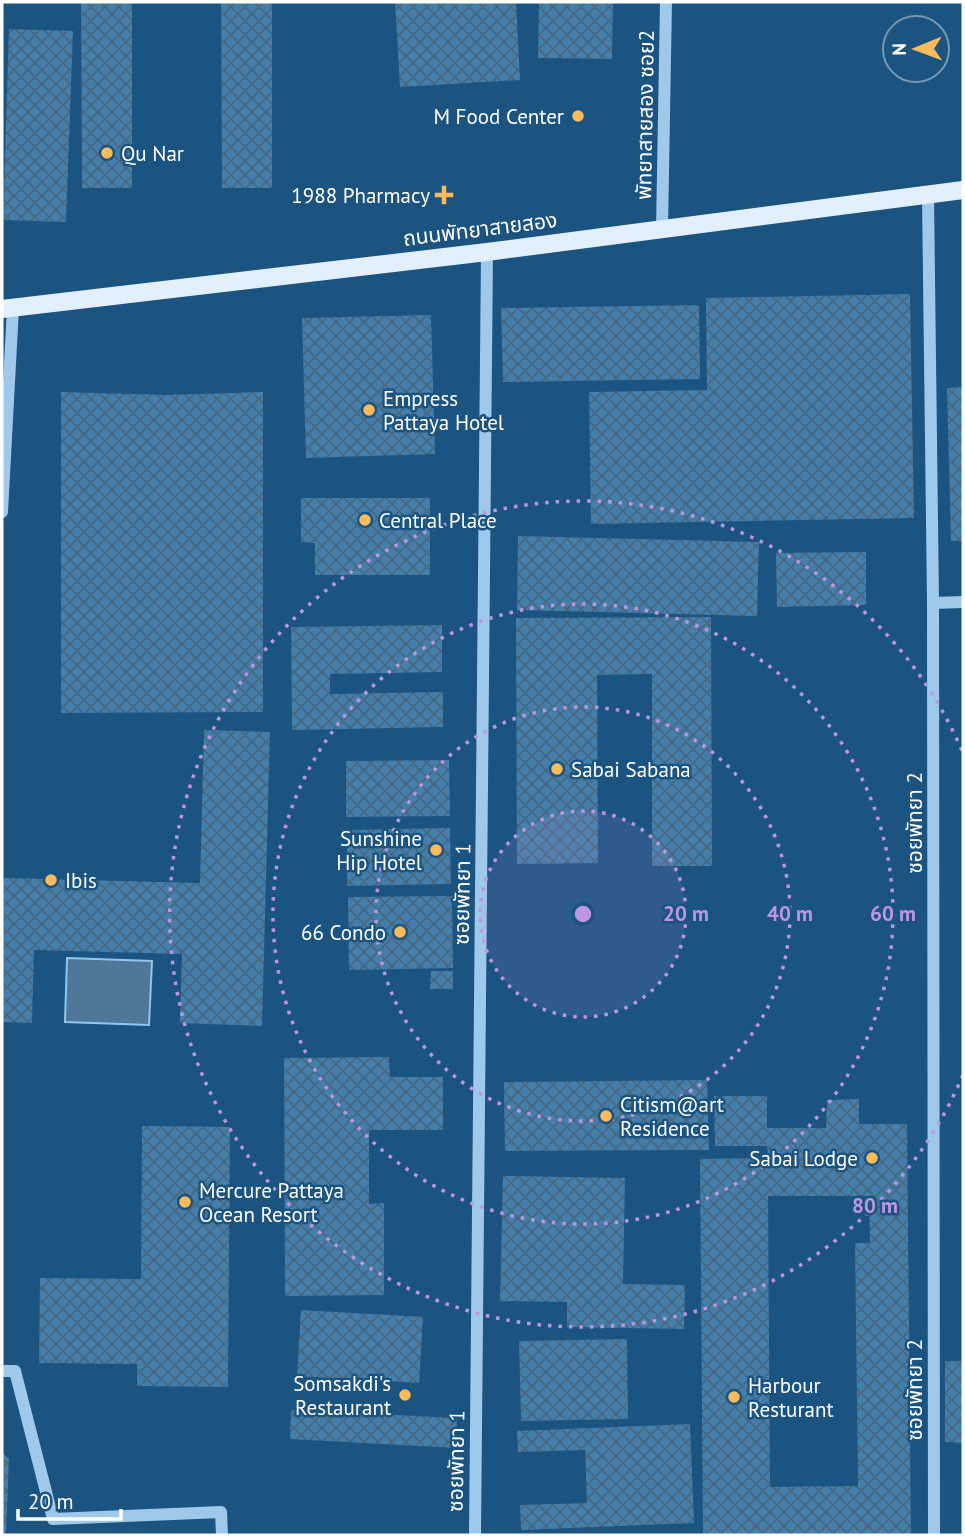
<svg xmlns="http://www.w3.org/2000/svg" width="965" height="1537" viewBox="0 0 965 1537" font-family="'PT Sans','Noto Sans Thai',sans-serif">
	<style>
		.water { fill: #4e7799; stroke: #91c6ec; stroke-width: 2 }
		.building { fill: url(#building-cross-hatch); fill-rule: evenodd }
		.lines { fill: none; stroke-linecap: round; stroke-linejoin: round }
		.minor { stroke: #9fc9ea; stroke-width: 12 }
		.major { stroke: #e2f0fe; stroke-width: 18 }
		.ring { fill: none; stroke: #bd96df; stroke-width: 3.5; stroke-dasharray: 3.5 7 }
		.poi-dot { fill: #fcbb5b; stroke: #1b5381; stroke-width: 2.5 }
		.labels { text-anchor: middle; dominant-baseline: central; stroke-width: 5; stroke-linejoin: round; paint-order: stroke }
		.street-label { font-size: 21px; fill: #fff; stroke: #1b5381 }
		.poi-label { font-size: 21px; fill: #fff; stroke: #1b5381; text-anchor: start }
		.centre { fill: #bd96df; stroke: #1b5381; stroke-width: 3.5 }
		.ring-label { font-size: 21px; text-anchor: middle; font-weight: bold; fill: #bd96df; stroke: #1b5381; stroke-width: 5; stroke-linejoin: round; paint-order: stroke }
	</style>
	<defs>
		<pattern id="building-cross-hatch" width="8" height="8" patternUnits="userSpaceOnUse" patternTransform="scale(1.75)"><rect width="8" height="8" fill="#447eab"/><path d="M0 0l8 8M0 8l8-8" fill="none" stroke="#486880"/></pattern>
	</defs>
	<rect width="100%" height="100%" fill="#1b5381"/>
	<polygon class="water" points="67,958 152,961 149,1025 65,1022"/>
	<g class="building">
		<polygon points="81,2 132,2 132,188 82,188"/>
		<polygon points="221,2 272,2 272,188 222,188"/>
		<polygon points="395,2 516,2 520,80 400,87"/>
		<polygon points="539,2 613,2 612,59 538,58"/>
		<polygon points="9,29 73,31 66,222 3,220"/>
		<polygon points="910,294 914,518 591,524 589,392 707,390 706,298"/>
		<polygon points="699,305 700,379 503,382 501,308"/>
		<polygon points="431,315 435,454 306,458 302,318"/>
		<polygon points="963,387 963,541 951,541 947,388"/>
		<polygon points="61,392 165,395 263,392 263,712 61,713"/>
		<polygon points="301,498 430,498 430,575 315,575 315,543 301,542"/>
		<polygon points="518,536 759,542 757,616 517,610"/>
		<polygon points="866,552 866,605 777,607 776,553"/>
		<polygon points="711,617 712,866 652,866 652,674 597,675 598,863 517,864 516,618"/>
		<polygon points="442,625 442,672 330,674 330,694 443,692 443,727 292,730 291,627"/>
		<polygon points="204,730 270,732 262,1026 180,1023 182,954 34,950 32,1023 2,1022 2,878 200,883"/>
		<polygon points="449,760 450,816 346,817 346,761"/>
		<polygon points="450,828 451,884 347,886 347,830"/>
		<polygon points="452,896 453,968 349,970 348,897"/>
		<polygon points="431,971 453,971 453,989 430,989"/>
		<polygon points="389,1057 390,1077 443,1077 443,1130 369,1130 369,1204 384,1203 384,1295 285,1296 284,1058"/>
		<polygon points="707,1080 709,1150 505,1151 504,1082"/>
		<path d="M714,1096h53v32h59l1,-28 32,-1v25h48l4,411h-208l-3,-376 68,-1 -1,-12h-52zM768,1196h101l1,47h-15l3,243 -88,1z"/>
		<polygon points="142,1126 230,1127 228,1387 137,1386 137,1364 39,1363 40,1278 141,1279"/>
		<polygon points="503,1176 625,1178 623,1284 685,1285 684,1329 567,1327 567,1302 500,1301"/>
		<polygon points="301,1310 423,1317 419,1383 297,1376"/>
		<polygon points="627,1339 628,1419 521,1421 519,1341"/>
		<polygon points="945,1361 963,1361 963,1443 945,1442"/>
		<polygon points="291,1410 457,1418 456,1448 290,1439"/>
		<polygon points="690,1424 694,1523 521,1530 520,1505 587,1503 585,1450 518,1452 517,1431"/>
		<polygon points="2,1452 9,1459 6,1535 2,1535"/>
	</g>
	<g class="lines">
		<g class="minor">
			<polyline points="928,195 933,603 934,1535"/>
			<polyline points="662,229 666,2"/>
			<polyline points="2,512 13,308"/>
			<polyline points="933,603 963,602"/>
			<polyline points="2,1371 15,1371 53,1519 221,1512 222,1535"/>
			<polyline points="475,1535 487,252"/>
		</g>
		<polyline class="major" points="2,309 487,252 963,190"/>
	</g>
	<circle cx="583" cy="914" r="103" fill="#bd96df" fill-opacity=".12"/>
	<g class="ring">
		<circle cx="583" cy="914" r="103"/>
		<circle cx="583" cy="914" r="207"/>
		<circle cx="583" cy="914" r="310"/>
		<path d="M963 1075A413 413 0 1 1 963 753"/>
	</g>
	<g class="poi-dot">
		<circle cx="578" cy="116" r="7"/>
		<circle cx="107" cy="153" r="7"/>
		<path d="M440.5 184.5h7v7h7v7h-7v7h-7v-7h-7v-7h7z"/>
		<circle cx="369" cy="410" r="7"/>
		<circle cx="365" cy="520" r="7"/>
		<circle cx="557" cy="769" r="7"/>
		<circle cx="436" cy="850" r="7"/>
		<circle cx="51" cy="880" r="7"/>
		<circle cx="400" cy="932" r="7"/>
		<circle cx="606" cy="1116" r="7"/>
		<circle cx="872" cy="1158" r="7"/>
		<circle cx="185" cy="1202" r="7"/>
		<circle cx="405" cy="1395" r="7"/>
		<circle cx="734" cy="1397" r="7"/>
	</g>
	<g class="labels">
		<g class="street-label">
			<text transform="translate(645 115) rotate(-89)">พัทยาสายสอง ซอย2</text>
			<text transform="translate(480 229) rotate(-7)">ถนนพัทยาสายสอง</text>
			<text transform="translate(914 823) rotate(-90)">ซอยพัทยา 2</text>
			<text transform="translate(462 894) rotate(-89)">ซอยพัทยา 1</text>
			<text transform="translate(914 1390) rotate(-90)">ซอยพัทยา 2</text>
			<text transform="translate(456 1461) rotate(-89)">ซอยพัทยา 1</text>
		</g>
		<g class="poi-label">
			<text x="564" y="116" text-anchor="end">M Food Center</text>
			<text x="121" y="153">Qu Nar</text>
			<text x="430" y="195" text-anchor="end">1988 Pharmacy</text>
			<text x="383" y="398">Empress<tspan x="383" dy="24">Pattaya Hotel</tspan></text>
			<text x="379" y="520">Central Place</text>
			<text x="571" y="769">Sabai Sabana</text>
			<text x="422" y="838" text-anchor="end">Sunshine<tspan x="422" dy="24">Hip Hotel</tspan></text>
			<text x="65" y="880">Ibis</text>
			<text x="386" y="932" text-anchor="end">66 Condo</text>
			<text x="620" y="1104">Citism@art<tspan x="620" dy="24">Residence</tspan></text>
			<text x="858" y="1158" text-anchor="end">Sabai Lodge</text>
			<text x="199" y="1190">Mercure Pattaya<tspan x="199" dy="24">Ocean Resort</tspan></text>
			<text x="391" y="1383" text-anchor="end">Somsakdi's<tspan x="391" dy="24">Restaurant</tspan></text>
			<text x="748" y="1385">Harbour<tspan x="748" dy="24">Resturant</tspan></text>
		</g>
	</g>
	<circle cx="583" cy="914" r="10" class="centre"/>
	<g class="ring-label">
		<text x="686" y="921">20 m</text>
		<text x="790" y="921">40 m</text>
		<text x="893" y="921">60 m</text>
		<text x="875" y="1213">80 m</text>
	</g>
	<rect width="965" height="1537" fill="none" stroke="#ffffff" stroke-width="7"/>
	<g transform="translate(916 49) rotate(269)"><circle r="33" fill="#1b5381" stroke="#7698b3" stroke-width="2"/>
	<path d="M0-5L12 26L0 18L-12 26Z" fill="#fcbb5b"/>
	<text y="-10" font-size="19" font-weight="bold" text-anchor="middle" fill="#ffffff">N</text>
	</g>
	<path d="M18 1509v10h103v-10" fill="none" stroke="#ffffff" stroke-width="3.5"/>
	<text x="28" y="1509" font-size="21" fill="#ffffff" stroke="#1b5381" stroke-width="5" paint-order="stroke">20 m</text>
</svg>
